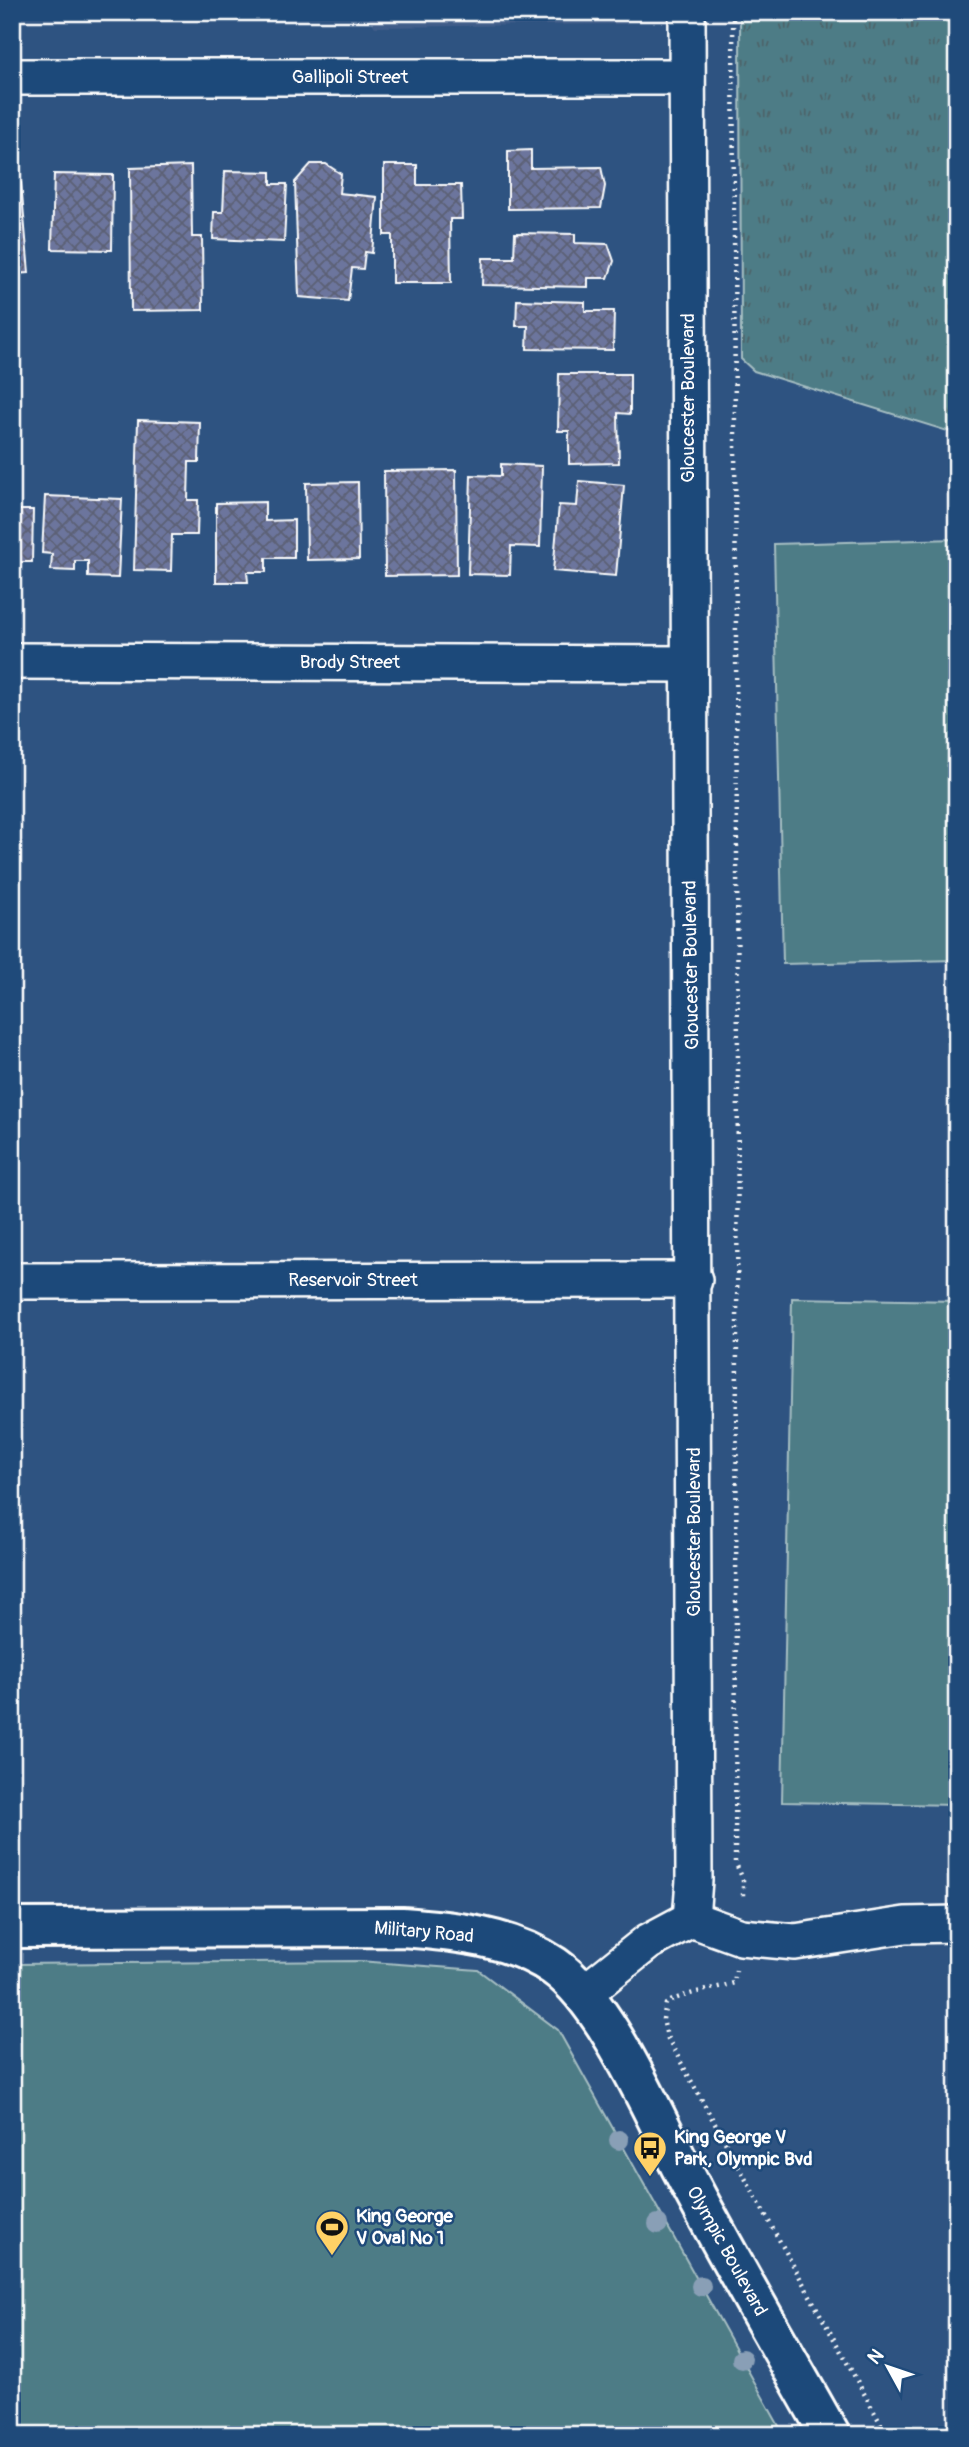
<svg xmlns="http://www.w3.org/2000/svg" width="969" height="2447" viewBox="0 0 969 2447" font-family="Pangolin,sans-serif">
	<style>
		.built { fill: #415d89 }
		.grass { fill: url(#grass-tufts); stroke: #a6bec2; stroke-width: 2 }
		.park { fill: #4e7c86; stroke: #a6bec2; stroke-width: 2 }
		.building { fill: url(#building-cross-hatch); stroke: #fff; stroke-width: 2 }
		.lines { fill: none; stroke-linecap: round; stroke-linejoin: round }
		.street-casing { stroke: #fff; stroke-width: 40 }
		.secondary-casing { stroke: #fff; stroke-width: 44 }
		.path { stroke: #fff; stroke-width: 4.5; stroke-dasharray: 2 5; stroke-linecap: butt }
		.street { stroke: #1f4a7a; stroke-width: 35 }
		.secondary { stroke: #1f4a7a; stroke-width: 38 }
		.tree { fill: #899fb6 }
		.labels { text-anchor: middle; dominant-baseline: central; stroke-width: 5; stroke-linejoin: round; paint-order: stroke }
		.street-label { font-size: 19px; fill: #fff; stroke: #1f4a7a }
		.poi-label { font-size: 19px; font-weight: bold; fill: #fff; stroke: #1f4a7a; text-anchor: start }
	</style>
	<defs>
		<pattern id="grass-tufts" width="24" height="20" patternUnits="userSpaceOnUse" patternTransform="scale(1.75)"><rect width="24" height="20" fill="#4e7c86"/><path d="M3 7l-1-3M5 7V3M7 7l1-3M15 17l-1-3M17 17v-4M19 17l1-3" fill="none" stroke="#4d6469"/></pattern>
		<pattern id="building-cross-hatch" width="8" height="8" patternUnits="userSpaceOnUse" patternTransform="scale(1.75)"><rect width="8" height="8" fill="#6c759d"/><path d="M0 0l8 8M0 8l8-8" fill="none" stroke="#5c6074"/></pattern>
	</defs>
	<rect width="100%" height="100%" fill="#2e5381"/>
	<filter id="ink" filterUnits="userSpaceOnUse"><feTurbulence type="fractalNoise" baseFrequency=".0143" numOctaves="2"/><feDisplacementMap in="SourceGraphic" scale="14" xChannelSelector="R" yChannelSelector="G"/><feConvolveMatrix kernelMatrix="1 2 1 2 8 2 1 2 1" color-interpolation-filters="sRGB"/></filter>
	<g filter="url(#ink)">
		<polygon class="built" points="365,12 627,12 627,24 375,27"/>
		<polygon class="grass" points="740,12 957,12 957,434 754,371 741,359"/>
		<g class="park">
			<polygon points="957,539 957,960 783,964 774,544"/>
			<polygon points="792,1298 957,1301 957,1805 782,1802"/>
			<polygon points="359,1961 478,1970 558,2030 784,2435 12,2435 12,1964"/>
		</g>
		<g class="building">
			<polygon points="531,150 531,168 601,167 605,186 601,208 508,209 508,151"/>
			<polygon points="311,164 326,164 341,174 339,193 377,197 372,253 365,252 363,269 352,268 348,301 299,297 295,182"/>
			<polygon points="384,165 417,165 417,185 461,185 462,219 450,219 451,283 392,283 392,235 384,235"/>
			<polygon points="191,166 192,237 202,237 203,310 131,311 130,168"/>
			<polygon points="225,171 271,172 271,184 287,184 284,242 213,239 214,212 223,212"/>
			<polygon points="54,174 113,175 112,250 52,249"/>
			<polygon points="12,183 21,183 29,273 12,274"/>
			<polygon points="515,233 575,234 575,243 608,244 614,261 608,278 588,278 588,287 482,285 483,258 514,258"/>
			<polygon points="517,300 585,302 585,311 614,311 613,350 527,349 528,326 516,326"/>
			<polygon points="559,374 630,374 630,414 618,413 619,463 569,464 569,431 558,431"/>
			<polygon points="138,420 200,422 199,462 189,462 188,500 198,500 197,535 172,535 171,571 134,570"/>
			<polygon points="501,464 542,466 540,547 511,546 510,575 468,574 471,475 501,476"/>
			<polygon points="456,470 457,575 385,576 384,471"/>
			<polygon points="579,481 624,485 616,576 553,571 559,505 577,506"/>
			<polygon points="358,482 359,559 307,560 306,483"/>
			<polygon points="45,496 122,499 118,578 88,577 88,561 75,561 75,571 51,570 52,554 42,553"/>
			<polygon points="265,502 265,521 294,520 294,558 266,558 266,572 247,572 248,582 216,582 216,503"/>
			<polygon points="12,510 33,510 32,562 12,562"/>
		</g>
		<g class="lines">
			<g class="street-casing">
				<g id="street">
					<path d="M687,12c-1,623 7,1246 7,1868l-3,39"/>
					<polyline points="12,77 687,77"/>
					<polyline points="12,661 688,664"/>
					<polyline points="12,1281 694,1280"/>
					<polyline points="583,1994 648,1942 691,1919 741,1937 795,1942 905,1925 957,1924"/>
				</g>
			</g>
			<g class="secondary-casing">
				<path id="secondary" d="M12,1928l390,-1c52,4 108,9 152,39 53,37 99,148 129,205 46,89 98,176 147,264"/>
			</g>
			<g class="path">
				<polyline points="733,12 738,1068 735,1862 743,1879 743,1899"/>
				<path d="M736,1970l-2,13c-20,6 -55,11 -68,21l-3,15 4,18 220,398"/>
			</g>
			<use href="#street" class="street"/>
			<use href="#secondary" class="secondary"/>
		</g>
		<g class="tree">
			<circle cx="619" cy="2140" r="10"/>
			<circle cx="658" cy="2224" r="10"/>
			<circle cx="701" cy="2286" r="10"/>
			<circle cx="742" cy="2359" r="10"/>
		</g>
	</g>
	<defs>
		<g id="bus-pin" transform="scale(1.75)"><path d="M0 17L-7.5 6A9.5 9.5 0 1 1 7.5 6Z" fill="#ffd166" stroke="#1f4a7a"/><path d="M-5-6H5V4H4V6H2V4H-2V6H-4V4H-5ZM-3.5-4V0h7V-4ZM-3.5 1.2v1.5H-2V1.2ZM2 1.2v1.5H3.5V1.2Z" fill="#111"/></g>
		<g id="stadium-pin" transform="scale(1.75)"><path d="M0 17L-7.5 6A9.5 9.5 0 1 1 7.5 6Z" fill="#ffd166" stroke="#1f4a7a"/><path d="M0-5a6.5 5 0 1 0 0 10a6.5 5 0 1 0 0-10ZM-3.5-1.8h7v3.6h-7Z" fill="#111"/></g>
	</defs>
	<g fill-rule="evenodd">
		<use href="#bus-pin" x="650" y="2148"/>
		<use href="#stadium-pin" x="332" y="2227"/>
	</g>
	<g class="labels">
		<g class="street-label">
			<text x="350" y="77">Gallipoli Street</text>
			<text transform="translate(688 398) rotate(-90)">Gloucester Boulevard</text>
			<text x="350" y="662">Brody Street</text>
			<text transform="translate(691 965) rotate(-91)">Gloucester Boulevard</text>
			<text x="353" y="1280">Reservoir Street</text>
			<text transform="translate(694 1532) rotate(-90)">Gloucester Boulevard</text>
			<text transform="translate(424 1932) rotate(5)">Military Road</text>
			<text transform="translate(727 2251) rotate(61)">Olympic Boulevard</text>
		</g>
		<g class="poi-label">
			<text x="674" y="2137">King George V<tspan x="674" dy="22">Park, Olympic Bvd</tspan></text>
			<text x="356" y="2216">King George<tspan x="356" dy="22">V Oval No 1</tspan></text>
		</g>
	</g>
	<rect width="969" height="2447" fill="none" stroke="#1f4a7a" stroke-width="42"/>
	<rect x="21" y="21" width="927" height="2405" fill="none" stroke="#fff" stroke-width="2.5" filter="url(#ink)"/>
	<g transform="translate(888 2367) rotate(310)" stroke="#1f4a7a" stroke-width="5" paint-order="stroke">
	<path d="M0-5L12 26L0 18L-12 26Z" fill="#ffffff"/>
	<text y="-10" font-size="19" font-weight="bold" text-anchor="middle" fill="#ffffff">N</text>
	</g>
</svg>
